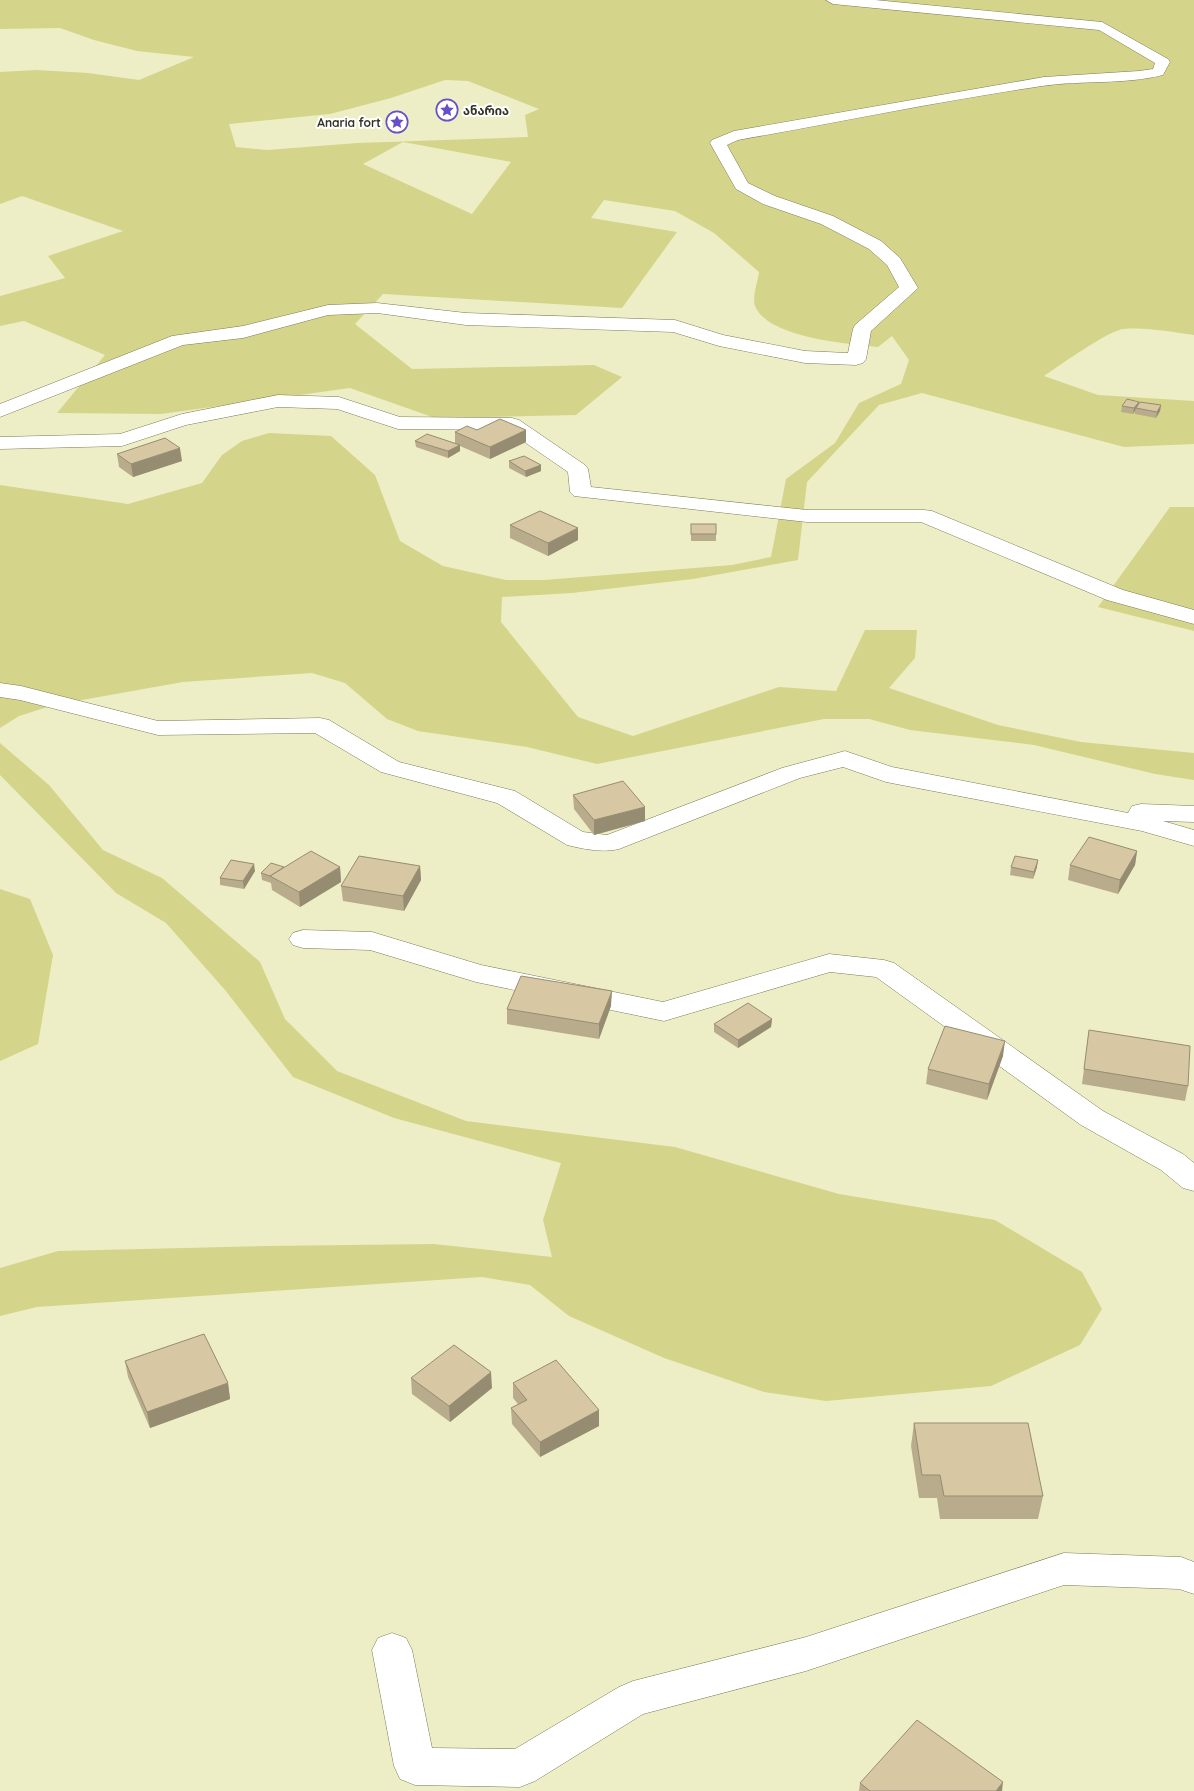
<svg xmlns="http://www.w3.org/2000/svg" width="1194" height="1791" viewBox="0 0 1194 1791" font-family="Quicksand,'Noto Sans Georgian',sans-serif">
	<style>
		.green { fill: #d4d58a; fill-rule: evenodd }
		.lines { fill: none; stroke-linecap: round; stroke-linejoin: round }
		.minor-casing { stroke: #7b7b57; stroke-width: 1 }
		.minor { fill: #fff; fill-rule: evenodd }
		.wall { fill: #b9ac8c }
		.shaded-wall { fill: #968c72 }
		.building { fill: #d7c8a3; stroke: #968c72 }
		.labels { text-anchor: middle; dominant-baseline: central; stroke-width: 4; stroke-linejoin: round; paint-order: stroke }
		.far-poi-label { font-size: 12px; font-weight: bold; fill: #333324; stroke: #fff; text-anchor: start }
	</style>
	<rect width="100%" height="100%" fill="#edeec6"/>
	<g class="green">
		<path d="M0,0h1194v335c-23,-3 -47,-8 -70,-6 -15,1 -65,37 -80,47l54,19 96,6v43l-70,3 -202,-54 -43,12 -72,77 -9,78 -105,19 -121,14 -70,4 -1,25 77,95 55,19 146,-49 57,4 29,-61h52l-2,28 -26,30 109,37 83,17 113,11v27l-39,-6 -121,-29 -124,-15 -41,-11h-45l-227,45 -70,-17 -109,-16 -31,-12 -42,-36 -33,-10 -129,9 -129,23 -35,11 -19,12v-243l128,19 74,-21 20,-28 20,-14 27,-8 62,3 44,39 25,66 43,25 63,14h38l188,-15 39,-8 15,-78 49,-36 24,-40 42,-19 8,-24 -17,-24 -14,11c-30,-3 -110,-9 -123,-41 -3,-9 3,-25 4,-34l-45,-39 -39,-22 -71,-11 -13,18 86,14 -55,76 -239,-14 -28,30 57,45 182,-4 28,12 -46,38 -141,3 -85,-30 -189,26 -104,-1 48,-58 -81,-34 -24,5v-30l65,-18 -17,-22 75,-25 -101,-35 -22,8v-132l36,-2 52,3 51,7 55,-23 -57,-6 -43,-11 -34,-12 -60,1zM445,80l23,1 71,28 -14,6 3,22 -171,6 -90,7 -31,-3 -7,-23 101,-10 61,-16zM403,142l108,20 -39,52 -109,-50z"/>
		<polygon points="1170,507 1194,507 1194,631 1098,607"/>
		<polygon points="0,743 49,785 103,850 162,878 260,962 285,1019 337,1071 466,1121 675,1147 839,1194 995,1220 1082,1272 1102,1309 1080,1345 991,1386 826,1401 764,1392 664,1358 569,1316 530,1285 482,1277 37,1307 0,1316 0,1268 58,1251 265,1246 434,1244 552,1257 543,1220 561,1163 394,1118 293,1077 225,990 166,923 116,893 0,775"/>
		<polygon points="0,889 30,899 53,955 38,1044 0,1061"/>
	</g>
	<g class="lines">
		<g class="minor-casing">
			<g id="minor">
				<path d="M826,0h49l227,22 66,37 2,3 -7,13c-39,10 -81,5 -121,11 -102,15 -203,36 -304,54l-11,5 21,38 27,13 58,20 48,25 19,17 18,30 -47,43 -5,28 -3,4 -7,2 -51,-2 -86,-17 -46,-14 -207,-7 -89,-12 -49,2 -85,23 -60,7 -183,72v-13l172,-68 71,-10 85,-21 49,-2 89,10 209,7 48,15 82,16 43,2 5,-24 2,-4 44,-38 -12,-22 -18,-16 -48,-25 -58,-20 -27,-15 -26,-46 2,-3 22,-9 310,-54 95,-6 14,-2 2,-6 -56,-33 -266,-26z"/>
				<polygon points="278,395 339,397 400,417 512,418 519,420 585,465 588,469 591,487 807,510 924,510 932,511 1123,590 1194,610 1194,624 1107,600 921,522 807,522 574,496 570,492 568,472 507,430 398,429 337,409 278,407 186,425 122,446 0,449 0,437 120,434 182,414"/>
				<path d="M0,683l21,3 137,35 162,-3 9,2 70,42 116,29 68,41 24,3 175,-67 63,-17 47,16 236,46 4,-7 9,-2 53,2v16l-31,-1 31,9v16l-52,-15 -256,-49 -43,-15 -43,11 -181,71c-16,4 -36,0 -52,-4l-70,-42 -116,-31 -66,-39 -157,2 -138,-35 -20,-3z"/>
				<polygon points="303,930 372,932 481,965 663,1002 829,954 884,960 894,963 1103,1111 1183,1154 1194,1163 1194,1191 1183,1188 1161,1170 1081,1125 876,977 830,972 664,1021 476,982 370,950 303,948 293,945 289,939 293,933"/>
				<polygon points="1064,1553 1181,1557 1194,1562 1194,1594 1179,1589 1064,1585 806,1671 643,1714 535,1781 520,1787 415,1785 400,1779 394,1766 372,1650 378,1638 392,1633 406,1638 412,1650 432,1748 515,1749 619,1687 633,1681 806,1637"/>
			</g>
		</g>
		<use href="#minor" class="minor"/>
	</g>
	<g class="wall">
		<polygon points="1139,402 1138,404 1161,405 1160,411 1156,418 1135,414 1135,411 1133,414 1121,412 1122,406"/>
		<polygon points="477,430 526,442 490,459 460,446 460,451 448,458 416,447 415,441 455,443 455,432"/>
		<polygon points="117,454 182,461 133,477 119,467"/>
		<polygon points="509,461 541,465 541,471 526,477 509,468"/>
		<rect x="691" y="524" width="25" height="17"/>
		<polygon points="510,525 578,528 578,540 548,556 510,538"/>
		<polygon points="573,795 645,821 594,835 574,809"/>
		<polygon points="1137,851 1135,865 1118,894 1068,880 1070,865"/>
		<polygon points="420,866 421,880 404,911 343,901 341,886"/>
		<polygon points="284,867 284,868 340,867 341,882 300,907 272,890 271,883 262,880 261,873"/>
		<polygon points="1011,867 1037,867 1033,879 1010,875"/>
		<polygon points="255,871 244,889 220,885 220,878"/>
		<polygon points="611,1006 599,1039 507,1024 507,1009"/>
		<polygon points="772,1019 771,1027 738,1048 714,1032 714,1024"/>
		<polygon points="1089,1030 1188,1086 1185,1101 1082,1084"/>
		<polygon points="1003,1056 987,1100 926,1084 928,1069"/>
		<polygon points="125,1361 228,1383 230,1399 150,1428 128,1377"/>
		<polygon points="411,1378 492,1388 450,1422 412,1394"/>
		<polygon points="513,1383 599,1410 599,1426 540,1457 512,1424 511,1408 518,1404 513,1398"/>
		<polygon points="914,1423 1043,1496 1038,1519 940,1519 937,1498 919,1498 911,1446"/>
		<polygon points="860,1783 1002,1791 859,1791"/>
	</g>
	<g class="shaded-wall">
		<polygon points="1139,402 1138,408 1136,408 1135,411 1133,414 1134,408"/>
		<polygon points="1161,405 1160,411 1156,418 1157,412"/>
		<polygon points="526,430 526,442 490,459 490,447"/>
		<polygon points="460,445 460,451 448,458 448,451"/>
		<polygon points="180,448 182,461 133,477 131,464"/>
		<polygon points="541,465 541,471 526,477 525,471"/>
		<polygon points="578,528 578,540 548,556 548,543"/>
		<polygon points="645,807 645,821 594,835 594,820"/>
		<polygon points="1137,851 1135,865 1118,894 1120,880"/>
		<polygon points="1038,860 1037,867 1033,879 1034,872"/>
		<polygon points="254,864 255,871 244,889 243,881"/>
		<polygon points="420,866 421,880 404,911 403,896"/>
		<polygon points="340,867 341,882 300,907 299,892"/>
		<polygon points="612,991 611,1006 599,1039 599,1024"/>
		<polygon points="772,1019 771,1027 738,1048 738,1040"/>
		<polygon points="1005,1041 1003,1056 987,1100 989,1084"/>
		<polygon points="491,1372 492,1388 450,1422 449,1406"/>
		<polygon points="228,1383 230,1399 150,1428 147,1412"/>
		<polygon points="599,1410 599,1426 540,1457 540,1442"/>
		<polygon points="1003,1782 1002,1791 996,1791"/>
	</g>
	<g class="building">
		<polygon points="1127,399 1139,402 1134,408 1122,406"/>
		<polygon points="1140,402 1161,405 1157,412 1136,408"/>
		<polygon points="500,419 526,430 490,447 455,432 467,426 477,430"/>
		<polygon points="427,434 460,445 448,451 415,441"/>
		<polygon points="165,438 180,448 131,464 117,454"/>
		<polygon points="524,456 541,465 525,471 509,461"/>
		<polygon points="540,511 578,528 548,543 510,525"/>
		<rect x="691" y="524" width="25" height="10"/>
		<polygon points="623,781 645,807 594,820 573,795"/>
		<polygon points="1089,837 1137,851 1120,880 1070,865"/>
		<polygon points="311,851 340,867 299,892 270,876"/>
		<polygon points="359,856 420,866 403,896 341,886"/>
		<polygon points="1015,856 1038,860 1034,872 1011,867"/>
		<polygon points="231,860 254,864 243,881 220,878"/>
		<polygon points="271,863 284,867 281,869 270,876 261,873"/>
		<polygon points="521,976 612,991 599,1024 507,1009"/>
		<polygon points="748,1003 772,1019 738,1040 714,1024"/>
		<polygon points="945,1026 1005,1041 989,1084 928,1069"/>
		<polygon points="1089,1030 1190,1046 1188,1086 1084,1069"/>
		<polygon points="204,1334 228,1383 147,1412 125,1361"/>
		<polygon points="454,1345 491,1372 449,1406 411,1378"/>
		<polygon points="556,1360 599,1410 540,1442 511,1408 527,1400 513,1383"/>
		<polygon points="914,1423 1028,1423 1043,1496 944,1496 940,1475 922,1475"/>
		<polygon points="917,1720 1003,1782 996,1791 870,1791 860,1783"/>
	</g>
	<defs>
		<g id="sight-ring" transform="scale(1.125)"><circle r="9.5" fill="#fff" stroke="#684ec8" stroke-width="1.5"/><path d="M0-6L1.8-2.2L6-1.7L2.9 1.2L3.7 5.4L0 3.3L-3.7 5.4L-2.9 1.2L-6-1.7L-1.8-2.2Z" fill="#684ec8"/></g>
	</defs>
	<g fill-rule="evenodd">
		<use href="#sight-ring" x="447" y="110"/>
		<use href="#sight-ring" x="397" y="122"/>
	</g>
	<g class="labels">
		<g class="far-poi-label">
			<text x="463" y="110">ანარია</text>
			<text x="381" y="122" text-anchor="end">Anaria fort</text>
		</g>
	</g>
</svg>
